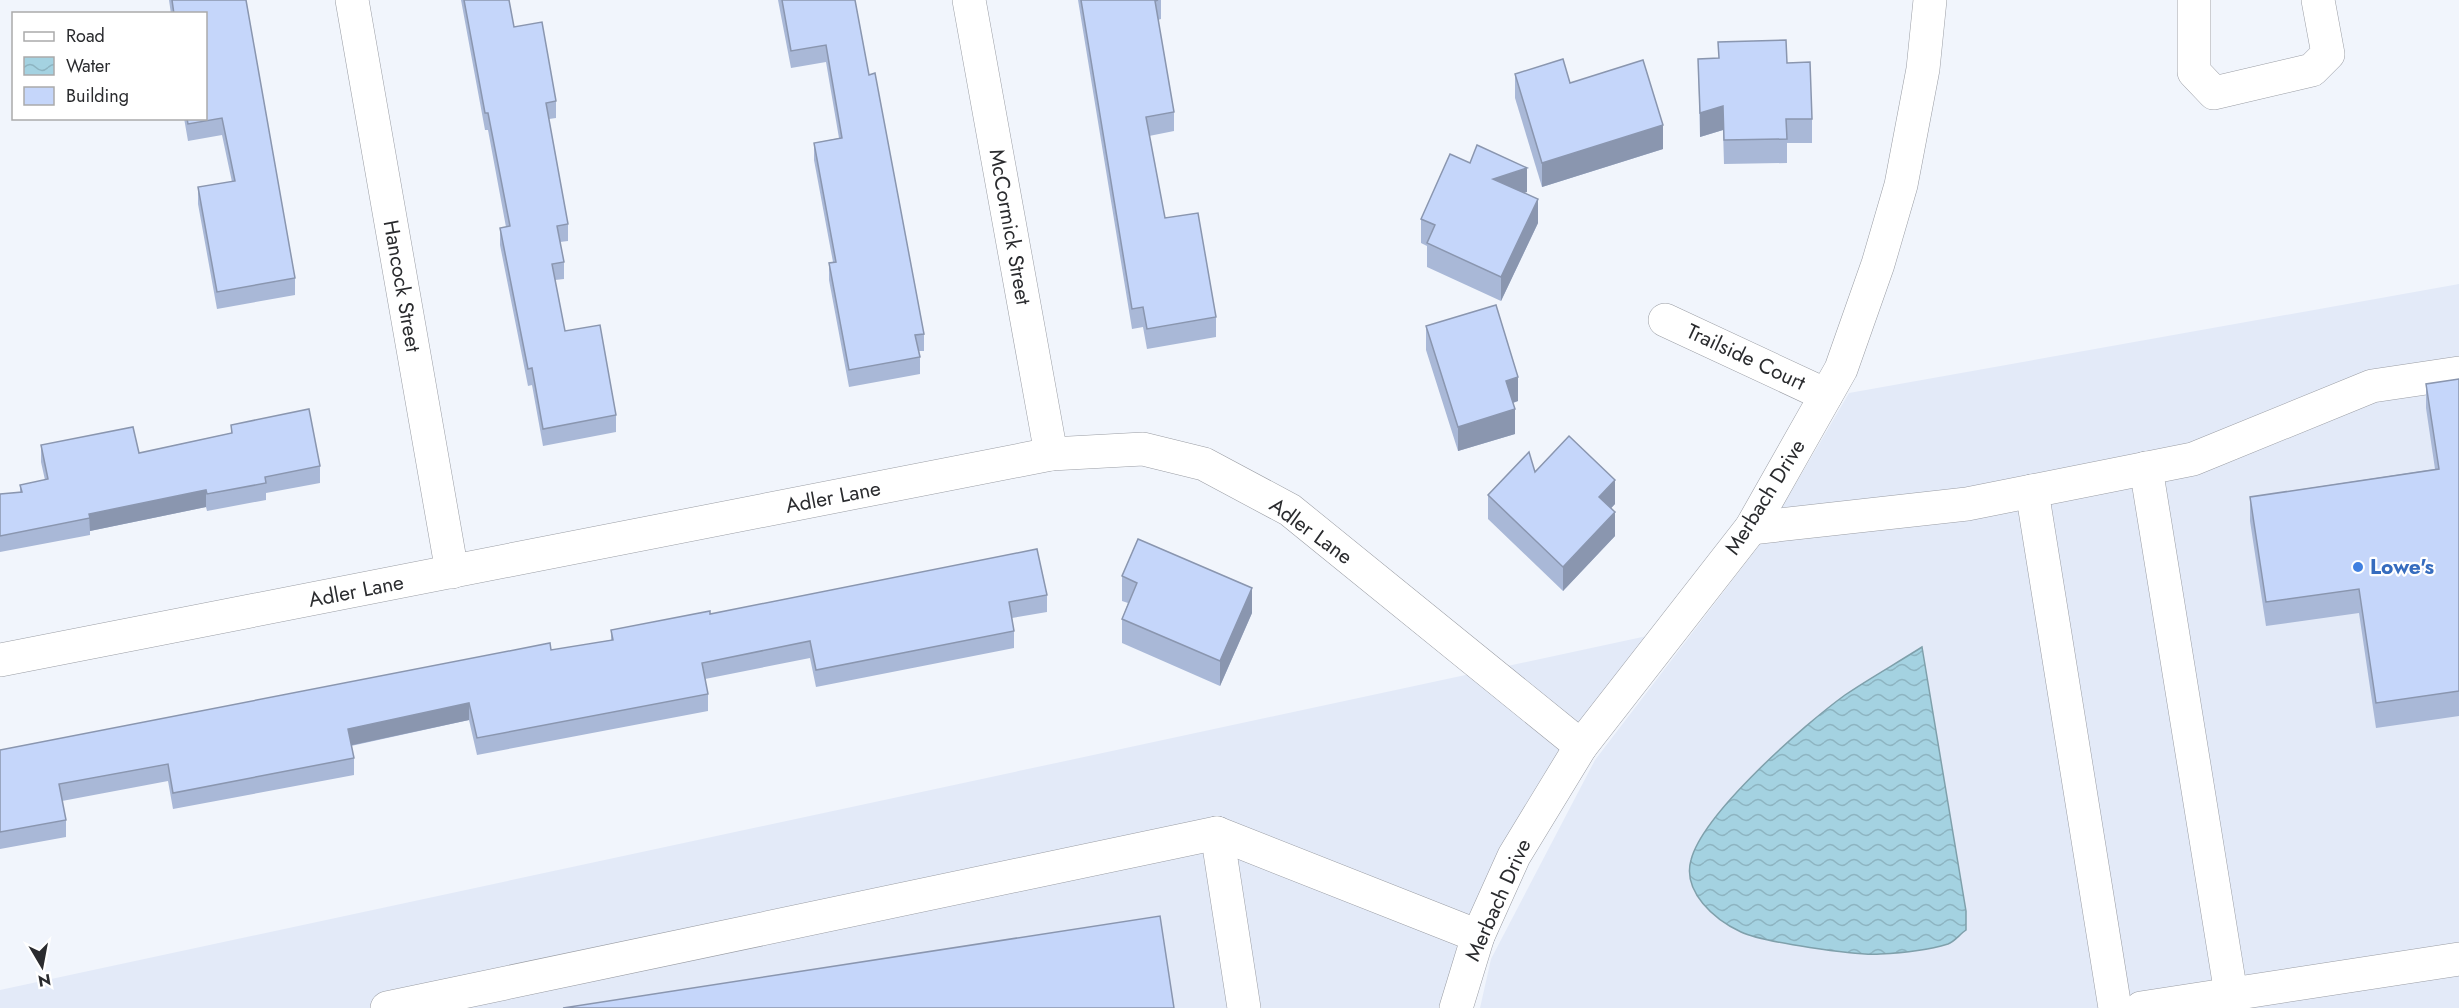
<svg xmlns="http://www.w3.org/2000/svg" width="2459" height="1008" viewBox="0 0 2459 1008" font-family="Jost,sans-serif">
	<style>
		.built { fill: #e3eaf8 }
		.water { fill: url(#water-waves); stroke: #7fa0ab; stroke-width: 1.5 }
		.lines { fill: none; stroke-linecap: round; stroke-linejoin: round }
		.minor-casing { stroke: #9a9da4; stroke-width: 34 }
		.minor { stroke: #fff; stroke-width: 33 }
		.wall { fill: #a9b8d7 }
		.shaded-wall { fill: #8a96af }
		.building { fill: #c5d6fa; stroke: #8a96af; stroke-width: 1.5 }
		.shop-dot { fill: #3f7fe0; stroke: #fff; stroke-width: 2 }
		.labels { text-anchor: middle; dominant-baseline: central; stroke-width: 4.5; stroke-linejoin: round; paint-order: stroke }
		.street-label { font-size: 21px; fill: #2a2b2e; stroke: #fff }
		.shop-label { font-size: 21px; font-weight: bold; fill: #366cbe; stroke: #fff; text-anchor: start }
	</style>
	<defs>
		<pattern id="water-waves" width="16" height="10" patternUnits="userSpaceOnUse" patternTransform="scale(1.5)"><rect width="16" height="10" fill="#a4d2e1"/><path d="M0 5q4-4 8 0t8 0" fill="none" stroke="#8db4c1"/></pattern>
	</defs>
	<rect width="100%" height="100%" fill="#f1f5fc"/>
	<g class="built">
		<polygon points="2459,284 2459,1008 1480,1008 1491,959 1595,760 1761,543 1849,393"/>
		<polygon points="1647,636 1542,777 1460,934 1442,1008 0,1008 0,990"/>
	</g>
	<path class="water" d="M1922,647l44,264v19c-6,4 -12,12 -18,14 -20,6 -47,9 -68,10 -23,2 -118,-12 -139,-22 -26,-12 -59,-40 -50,-72 12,-47 114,-136 154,-165 25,-17 52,-32 77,-48z"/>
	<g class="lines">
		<g class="minor-casing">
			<g id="minor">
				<polyline points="352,0 452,572"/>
				<polyline points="969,0 1051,454"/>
				<polyline points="2194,0 2194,72 2214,93 2312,70 2328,54 2318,0"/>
				<polyline points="1665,320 1826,395"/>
				<polyline points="2146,468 2231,994"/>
				<polyline points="2032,491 2115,1008"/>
				<polyline points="1751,528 1967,504 2193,459 2372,386 2459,373"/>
				<polyline points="0,660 1051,454 1143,449 1204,464 1290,510 1581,746"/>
				<polyline points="1217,833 1244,1008"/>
				<polyline points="387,1008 1217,833 1478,936"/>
				<polyline points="1456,1008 1478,936 1514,856 1581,746 1751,528 1841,369 1878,264 1901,185 1923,69 1930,0"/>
				<polyline points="2141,1008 2459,959"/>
			</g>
		</g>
		<use href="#minor" class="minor"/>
	</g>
	<g class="wall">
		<polygon points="169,0 246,0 295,278 295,295 217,309 198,204 198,187 232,182 222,135 188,141 184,118 206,118 206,14 171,14"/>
		<polygon points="461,0 509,0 514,27 556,101 556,118 549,119 568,224 568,241 560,242 564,262 564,279 555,280 565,331 616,415 616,432 543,446 532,385 528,386 500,245 500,228 506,227 488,130 485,130"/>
		<polygon points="778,0 855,0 869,75 924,334 924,351 919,351 920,357 920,374 849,387 829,280 829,263 833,262 814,160 814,143 839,138 826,62 791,68"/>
		<polygon points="1078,0 1161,0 1161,19 1158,20 1174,112 1174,131 1149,136 1165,218 1216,317 1216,337 1147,349 1143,327 1132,329"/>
		<polygon points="1698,59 1787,63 1812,119 1812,143 1787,143 1787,163 1724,164 1723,130 1700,137"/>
		<polygon points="1515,74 1570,83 1663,149 1542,187 1515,98"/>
		<polygon points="1527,192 1524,193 1538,223 1501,301 1427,267 1427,246 1421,243 1421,219"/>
		<polygon points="1426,326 1518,401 1513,403 1515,434 1458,451 1426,350"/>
		<polygon points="2459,379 2459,716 2376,728 2359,613 2266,626 2250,521 2250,497 2435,469 2426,408 2426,384"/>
		<polygon points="231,425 320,466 320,483 266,493 266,500 207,511 206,507 90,531 90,535 0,552 0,494 20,493 20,485 45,480 41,462 41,445 139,453 231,433"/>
		<polygon points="1535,472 1615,504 1611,508 1615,536 1563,591 1488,519 1488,495"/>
		<polygon points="1122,576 1252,613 1220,686 1122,643 1122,619 1128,603 1122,601"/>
		<polygon points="1047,595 1047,612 1012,618 1014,631 1014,648 816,687 810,658 705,679 708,694 708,711 477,755 469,720 351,746 354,758 354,775 173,809 168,781 62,801 66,820 66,837 0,849 0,750 611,640 611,630 710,614"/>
	</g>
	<g class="shaded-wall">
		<polygon points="1723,106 1723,130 1700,137 1700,113"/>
		<polygon points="1663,125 1663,149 1542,187 1542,163"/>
		<polygon points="1527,168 1527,192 1493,203 1493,179"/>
		<polygon points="1538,199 1538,223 1501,301 1501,277"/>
		<polygon points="1518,377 1518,401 1506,405 1506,381"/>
		<polygon points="1515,409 1515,434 1458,451 1458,427"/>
		<polygon points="1615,480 1615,504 1599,521 1599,497"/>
		<polygon points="206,490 206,507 90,531 89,514"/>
		<polygon points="1615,512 1615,536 1563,591 1563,567"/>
		<polygon points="1252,588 1252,613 1220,686 1220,661"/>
		<polygon points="469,703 469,720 348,746 348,729"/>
	</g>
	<g class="building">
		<polygon points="172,0 246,0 295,278 217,292 198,187 235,181 222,118 188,124 187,118 206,118 206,14 174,14"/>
		<polygon points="464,0 509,0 514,27 542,22 556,101 546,103 568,224 557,226 564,262 552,264 565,331 600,325 616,415 543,429 532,368 528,369 500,228 510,226 488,113 485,113"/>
		<polygon points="782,0 855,0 869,75 875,73 924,334 915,335 920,357 849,370 829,263 836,262 814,143 842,138 826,45 791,51"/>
		<polygon points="1081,0 1158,0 1155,1 1174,112 1146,117 1165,218 1198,213 1216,317 1147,329 1143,307 1132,309"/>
		<polygon points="1786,40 1787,63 1810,62 1812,119 1786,119 1787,139 1724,140 1723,106 1700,113 1698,59 1719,58 1718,42"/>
		<polygon points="1563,59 1570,83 1643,60 1663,125 1542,163 1515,74"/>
		<polygon points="1477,145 1527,168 1493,179 1538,199 1501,277 1427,243 1435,225 1421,219 1450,154 1470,163"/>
		<polygon points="1496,305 1518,377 1506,381 1515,409 1458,427 1426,326"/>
		<polygon points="2459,379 2459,691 2376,703 2359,589 2266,602 2250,497 2439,469 2426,384"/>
		<polygon points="309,409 320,466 265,477 266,483 207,494 206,490 89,514 90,518 0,536 0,494 22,492 20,485 48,479 41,445 133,427 139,453 232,433 231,425"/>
		<polygon points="1569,436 1615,480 1599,497 1615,512 1563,567 1488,495 1529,452 1535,472"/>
		<polygon points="1138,539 1252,588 1220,661 1122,619 1137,583 1122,576"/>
		<polygon points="1037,549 1047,595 1009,602 1014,631 816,670 810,641 702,663 708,694 477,738 469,703 348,729 354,758 173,793 168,764 59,784 66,820 0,832 0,750 550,643 551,650 613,640 611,630 710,611 710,614"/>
		<polygon points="1160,916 1174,1008 563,1008"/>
	</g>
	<circle class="shop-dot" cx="2358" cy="567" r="6"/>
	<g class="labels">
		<g class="street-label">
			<text transform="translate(1010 227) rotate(80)">McCormick Street</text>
			<text transform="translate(402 286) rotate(80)">Hancock Street</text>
			<text transform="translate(1746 357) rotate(25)">Trailside Court</text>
			<text transform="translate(833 497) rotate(-11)">Adler Lane</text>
			<text transform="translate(1765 497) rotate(-58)">Merbach Drive</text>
			<text transform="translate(1311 531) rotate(36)">Adler Lane</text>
			<text transform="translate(356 591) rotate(-11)">Adler Lane</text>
			<text transform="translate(1498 900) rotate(-66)">Merbach Drive</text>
		</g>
		<g class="shop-label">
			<text x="2370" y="567">Lowe's</text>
		</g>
	</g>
	<rect x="12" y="12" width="195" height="108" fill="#ffffff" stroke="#aaaaab" stroke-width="1.5"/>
	<rect x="24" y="32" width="30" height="9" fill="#ffffff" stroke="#aaaaab" stroke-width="1.5"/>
	<text x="66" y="42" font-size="18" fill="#2a2b2e">Road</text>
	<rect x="24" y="57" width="30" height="18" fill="url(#water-waves)" stroke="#aaaaab" stroke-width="1.5"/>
	<text x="66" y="72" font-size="18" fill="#2a2b2e">Water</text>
	<rect x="24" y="87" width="30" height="18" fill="#c5d6fa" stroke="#aaaaab" stroke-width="1.5"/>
	<text x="66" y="102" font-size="18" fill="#2a2b2e">Building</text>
	<g transform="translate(42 966) rotate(170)" stroke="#ffffff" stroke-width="4.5" paint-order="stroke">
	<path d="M0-4.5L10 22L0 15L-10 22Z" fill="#2a2b2e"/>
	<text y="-9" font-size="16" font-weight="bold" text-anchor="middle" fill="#2a2b2e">N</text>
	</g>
</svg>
